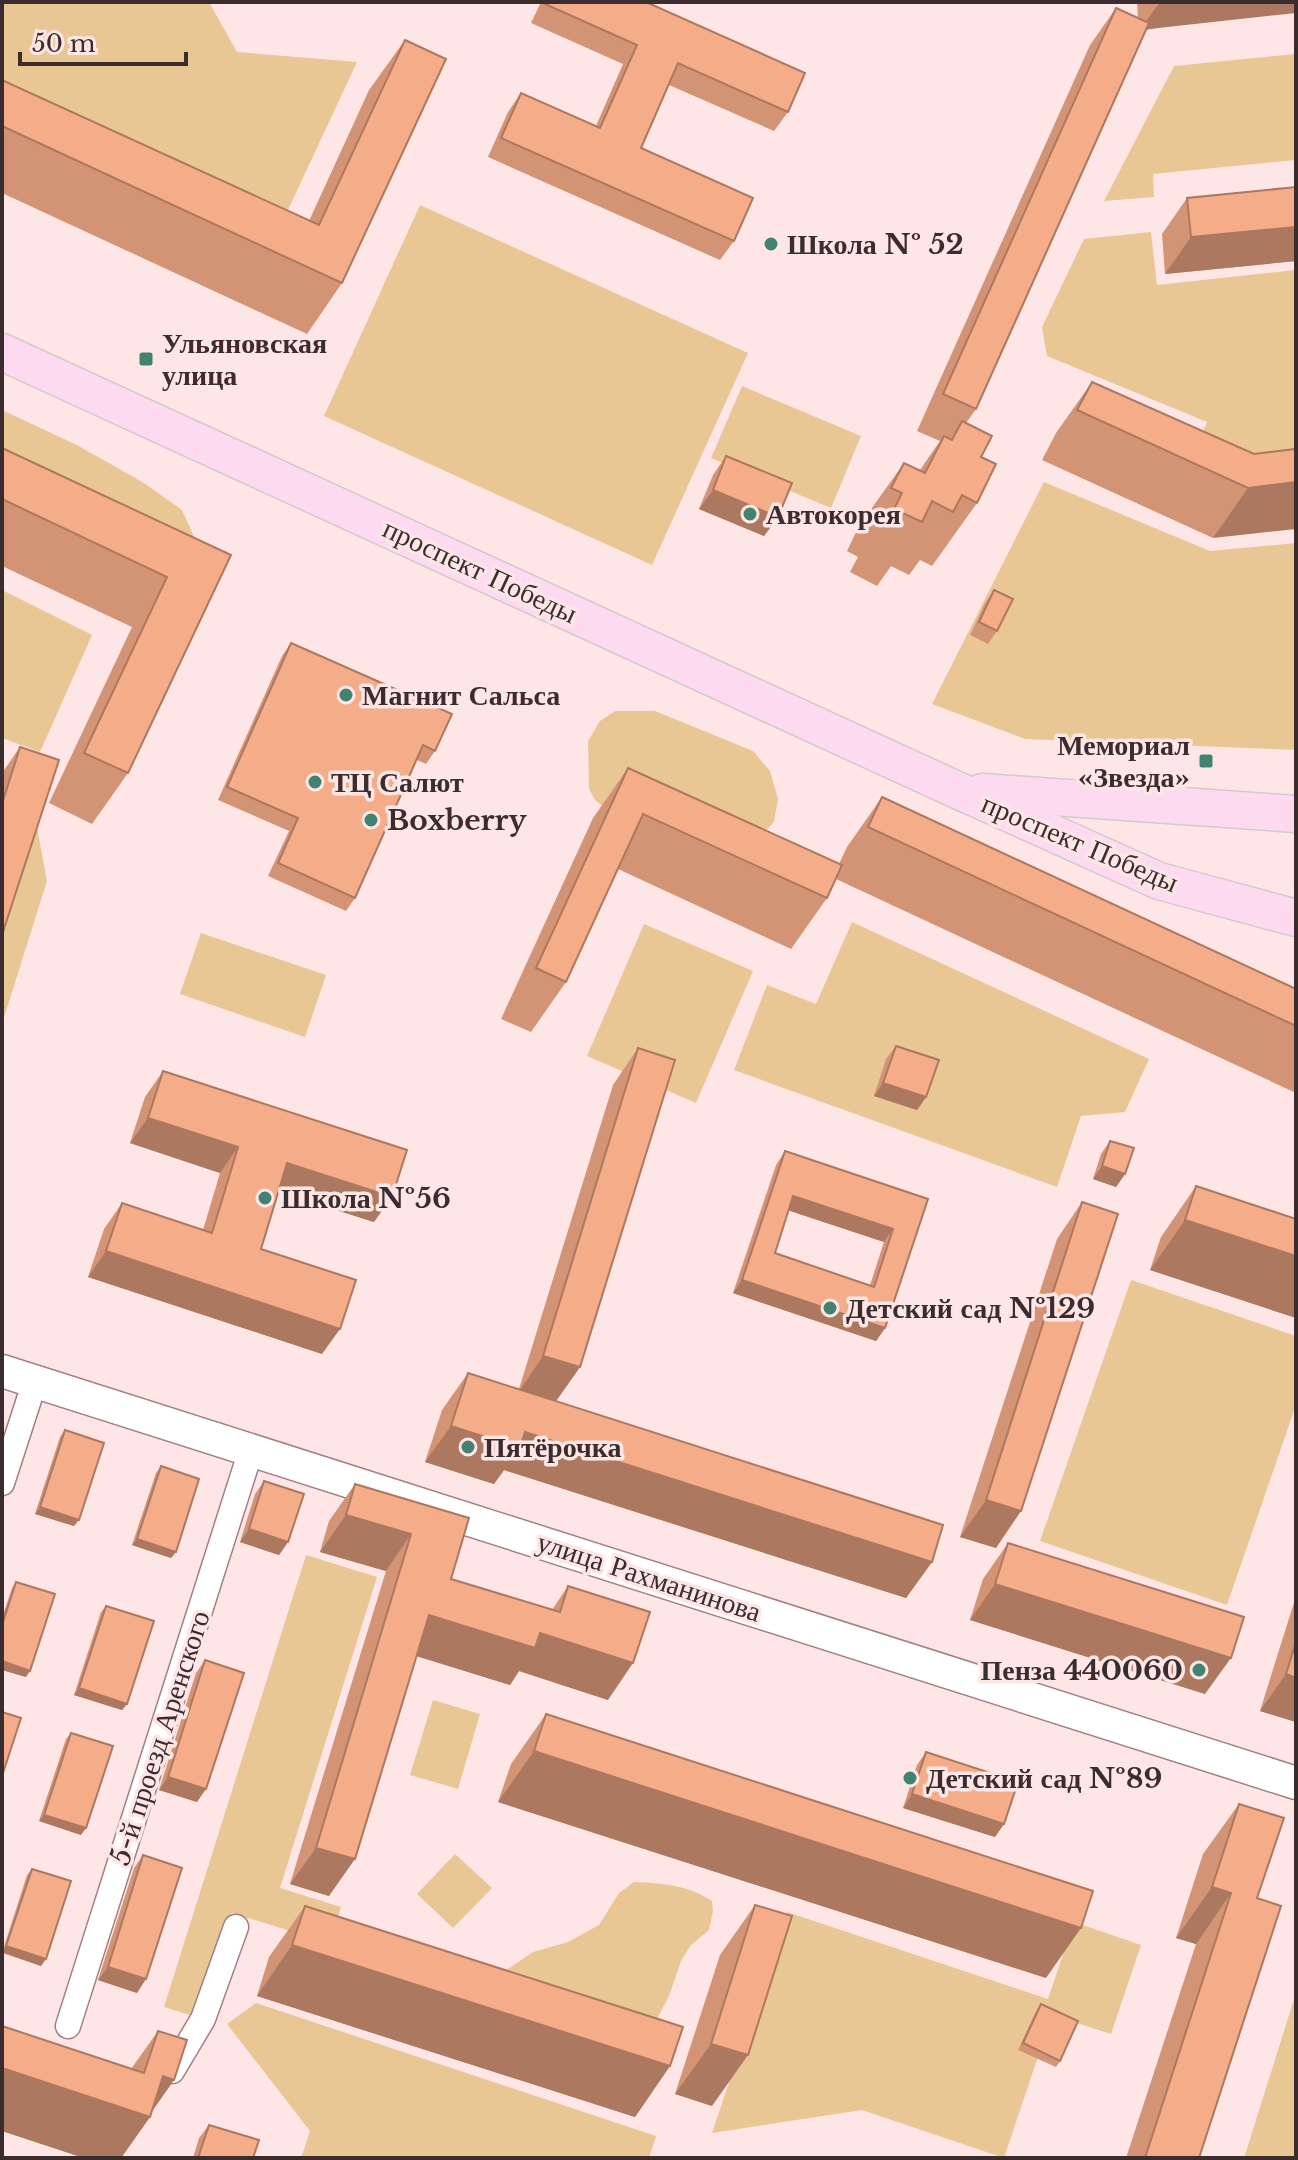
<svg xmlns="http://www.w3.org/2000/svg" width="1298" height="2160" viewBox="0 0 1298 2160" font-family="'Libre Baskerville',serif">
	<style>
		.green { fill: #e8c795 }
		.lines { fill: none; stroke-linecap: round; stroke-linejoin: round }
		.minor-casing { stroke: #a37f81; stroke-width: 27 }
		.secondary-casing { stroke: #a37f81; stroke-width: 35 }
		.primary-casing { stroke: #d0cccd; stroke-width: 39 }
		.minor { stroke: #fff; stroke-width: 24 }
		.secondary { stroke: #fff; stroke-width: 32 }
		.primary { stroke: #fddaef; stroke-width: 36 }
		.wall { fill: #d39476; fill-rule: evenodd }
		.shaded-wall { fill: #ac7860 }
		.building { fill: #f5ac89; stroke: #ac7860; stroke-width: 2; fill-rule: evenodd }
		.poi-dot { fill: #428270; stroke: #fee6e7; stroke-width: 3 }
		.labels { text-anchor: middle; dominant-baseline: central; stroke-width: 7; stroke-linejoin: round; paint-order: stroke }
		.poi-label { font-size: 28px; font-weight: bold; fill: #3b2c2d; stroke: #fee6e7; text-anchor: start }
		.street-label { font-size: 28px; fill: #3b2c2d; stroke: #fee6e7 }
	</style>
	<rect width="100%" height="100%" fill="#fee6e7"/>
	<g class="green">
		<polygon points="2,2 209,2 237,52 357,62 280,227 2,99"/>
		<polygon points="1296,54 1296,160 1153,174 1154,197 1104,201 1174,66"/>
		<polygon points="420,205 748,353 652,565 324,416"/>
		<polygon points="1151,232 1157,285 1296,270 1296,452 1240,458 1199,441 1207,422 1047,356 1042,327 1084,239"/>
		<polygon points="742,386 861,436 831,508 711,458"/>
		<polygon points="2,410 77,445 144,483 182,510 196,541 2,505"/>
		<polygon points="1044,482 1210,551 1296,543 1296,750 1025,739 932,704"/>
		<polygon points="2,590 92,635 40,752 2,738"/>
		<polygon points="615,711 655,711 753,751 770,771 778,799 774,822 763,834 609,811 595,800 589,789 588,741 600,721"/>
		<polygon points="34,811 47,881 2,1024 2,915"/>
		<polygon points="852,922 1149,1059 1125,1112 1081,1116 1057,1187 734,1070 767,985 816,1004"/>
		<polygon points="644,924 753,971 696,1103 587,1056"/>
		<polygon points="201,933 326,975 305,1037 180,994"/>
		<polygon points="1131,1280 1296,1336 1296,1405 1227,1605 1040,1541"/>
		<polygon points="306,1555 377,1577 280,1888 341,1907 329,1943 232,1913 199,2018 164,2007"/>
		<polygon points="433,1700 480,1714 458,1789 410,1775"/>
		<polygon points="455,1854 492,1888 453,1928 417,1894"/>
		<path d="M634,1882c27,1 55,3 78,19l1,11 -4,18 -18,15 -10,16 -12,35 -14,27 -159,-46 37,-25 35,-10 31,-17 20,-32z"/>
		<polygon points="787,1912 1048,1999 1074,1922 1141,1945 1111,2034 1052,2015 1004,2158 862,2110 712,2133"/>
		<polygon points="1296,1993 1296,2158 1244,2158"/>
		<polygon points="256,2003 656,2136 649,2158 301,2158 310,2131 227,2024"/>
	</g>
	<g class="lines">
		<g class="minor-casing">
			<g id="minor">
				<polyline points="2,1483 35,1381"/>
				<polyline points="68,2026 251,1450"/>
				<polyline points="172,2071 203,2019 236,1927"/>
			</g>
		</g>
		<g class="secondary-casing">
			<polyline id="secondary" points="2,1371 1296,1783"/>
		</g>
		<g class="primary-casing">
			<g id="primary">
				<polyline points="2,352 957,790 1159,881 1296,918"/>
				<polyline points="982,792 1296,814"/>
			</g>
		</g>
		<use href="#minor" class="minor"/>
		<use href="#secondary" class="secondary"/>
		<use href="#primary" class="primary"/>
	</g>
	<g class="wall">
		<polygon points="541,2 646,2 788,112 774,131 669,85 641,148 734,241 720,260 488,157 508,112 521,93 596,126 623,64 531,23"/>
		<polygon points="1137,2 1296,2 1146,30 976,409 966,423 981,457 977,503 932,566 920,560 909,575 891,566 877,586 850,572 858,557 847,551 859,526 904,463 920,470 940,441 917,431 1090,45 1116,8 1138,18"/>
		<polygon points="405,40 342,283 307,334 2,193 2,80 309,221 369,90"/>
		<polygon points="1296,187 1296,261 1165,274 1162,234 1187,198"/>
		<polygon points="1092,382 1254,454 1296,449 1213,538 1042,460 1056,433"/>
		<polygon points="2,448 231,555 128,773 92,824 49,803 132,627 2,566"/>
		<polygon points="726,456 778,517 764,536 699,509 713,475"/>
		<polygon points="994,590 997,631 988,644 970,635 985,603"/>
		<polygon points="291,643 435,751 426,764 417,760 355,898 346,911 268,876 289,831 218,800 282,656"/>
		<polygon points="20,747 2,935 2,773"/>
		<polygon points="628,768 839,864 847,847 882,797 1296,989 1296,1093 836,879 827,898 791,949 618,869 566,982 531,1032 501,1019 593,818"/>
		<polygon points="896,1046 926,1097 917,1110 874,1096 886,1059"/>
		<polygon points="638,1048 580,1367 556,1401 932,1562 906,1598 504,1470 494,1484 425,1462 442,1410 468,1373 519,1389 613,1085"/>
		<polygon points="163,1071 374,1222 278,1191 261,1249 322,1354 88,1277 104,1229 122,1203 203,1230 220,1173 130,1143 145,1097"/>
		<polygon points="1110,1141 1125,1174 1116,1187 1093,1179 1101,1154"/>
		<path d="M785,1151l143,48 -43,129 -9,13 -143,-48 43,-128zM788,1210l96,32 -14,43 -95,-32z"/>
		<polygon points="1196,1186 1296,1219 1296,1318 1150,1270 1161,1237"/>
		<polygon points="1082,1202 996,1548 960,1537 1057,1239"/>
		<polygon points="65,1430 74,1526 35,1514 60,1437"/>
		<polygon points="161,1466 176,1552 171,1558 132,1545 156,1473"/>
		<polygon points="264,1481 288,1542 279,1555 240,1542 255,1494"/>
		<polygon points="355,1484 469,1518 451,1579 552,1610 568,1586 608,1700 519,1671 510,1685 417,1656 329,1896 290,1884 386,1571 320,1552 329,1521"/>
		<polygon points="1008,1543 1205,1694 970,1620 983,1579"/>
		<polygon points="16,1582 26,1677 2,1670 2,1618 12,1588"/>
		<polygon points="1296,1596 1296,1722 1260,1711"/>
		<polygon points="106,1606 127,1704 122,1710 74,1695 101,1612"/>
		<polygon points="205,1660 197,1802 159,1790 196,1673"/>
		<polygon points="546,1714 1046,1978 498,1802 511,1764"/>
		<polygon points="71,1733 81,1835 39,1821 66,1739"/>
		<polygon points="926,1752 995,1837 903,1808 917,1765"/>
		<polygon points="1239,1804 1257,1898 1199,2158 1126,2158 1196,1944 1176,1938 1203,1854"/>
		<polygon points="143,1855 137,1993 98,1980 134,1868"/>
		<polygon points="32,1869 41,1966 2,1953 27,1875"/>
		<polygon points="755,1905 712,2106 675,2094 720,1955"/>
		<polygon points="305,1906 670,2066 635,2117 257,1996 269,1957"/>
		<polygon points="1041,2004 1060,2061 1056,2067 1018,2050 1036,2011"/>
		<polygon points="158,2031 174,2080 152,2111 150,2117 121,2158 84,2158 2,2131 131,2069"/>
		<polygon points="209,2125 253,2158 193,2158 199,2138"/>
	</g>
	<g class="shaded-wall">
		<polygon points="1160,2 1296,2 1296,13 1140,30"/>
		<polygon points="1296,227 1296,261 1165,274 1191,237"/>
		<polygon points="1296,482 1296,529 1213,538 1248,488"/>
		<polygon points="713,490 778,517 764,536 699,509"/>
		<polygon points="883,1083 926,1097 917,1110 874,1096"/>
		<polygon points="148,1118 238,1147 220,1173 130,1143"/>
		<polygon points="287,1163 392,1197 374,1222 269,1189"/>
		<polygon points="1102,1166 1125,1174 1116,1187 1093,1179"/>
		<polygon points="793,1196 893,1229 884,1242 784,1209"/>
		<polygon points="1185,1220 1296,1256 1296,1318 1150,1270"/>
		<polygon points="106,1251 340,1329 322,1354 88,1277"/>
		<polygon points="742,1280 885,1328 876,1341 733,1293"/>
		<polygon points="543,1356 580,1367 554,1404 518,1393"/>
		<polygon points="451,1426 525,1432 932,1562 906,1598 504,1470 494,1484 425,1462"/>
		<polygon points="986,1500 1021,1511 996,1548 960,1537"/>
		<polygon points="40,1507 79,1520 74,1526 35,1514"/>
		<polygon points="346,1515 411,1534 386,1571 320,1552"/>
		<polygon points="249,1529 288,1542 279,1555 240,1542"/>
		<polygon points="137,1539 176,1552 171,1558 132,1545"/>
		<polygon points="995,1584 1231,1658 1205,1694 970,1620"/>
		<polygon points="429,1615 540,1633 633,1663 608,1700 519,1671 510,1685 403,1652"/>
		<polygon points="2,1661 30,1671 26,1677 2,1670"/>
		<polygon points="1286,1674 1296,1678 1296,1722 1260,1711"/>
		<polygon points="79,1688 127,1704 122,1710 74,1695"/>
		<polygon points="534,1751 1081,1928 1046,1978 498,1802"/>
		<polygon points="168,1777 206,1789 197,1802 159,1790"/>
		<polygon points="912,1794 1004,1824 995,1837 903,1808"/>
		<polygon points="44,1815 86,1828 81,1835 39,1821"/>
		<polygon points="316,1848 355,1859 329,1896 290,1884"/>
		<polygon points="1212,1887 1231,1893 1196,1944 1176,1938"/>
		<polygon points="292,1945 670,2066 635,2117 257,1996"/>
		<polygon points="6,1946 46,1959 41,1966 2,1952"/>
		<polygon points="108,1967 146,1979 137,1993 98,1980"/>
		<polygon points="711,2044 748,2055 712,2106 675,2094"/>
		<polygon points="2,2068 163,2076 174,2080 148,2117 150,2117 121,2158 84,2158 2,2131"/>
	</g>
	<g class="building">
		<polygon points="546,2 646,2 805,73 788,112 678,63 641,148 753,198 734,241 501,138 521,93 600,128 637,45 545,4"/>
		<polygon points="1116,8 1149,23 976,409 943,394"/>
		<polygon points="405,40 446,59 342,283 2,126 2,80 319,225"/>
		<polygon points="1296,187 1296,227 1191,237 1187,198"/>
		<polygon points="1092,382 1254,454 1296,449 1296,482 1248,488 1077,410"/>
		<polygon points="962,421 992,436 981,457 996,464 977,503 962,495 953,512 932,501 922,522 894,509 902,493 891,488 904,463 925,473 944,436 952,440"/>
		<polygon points="2,448 231,555 128,773 84,753 167,577 2,499"/>
		<polygon points="726,456 792,483 778,517 713,490"/>
		<polygon points="994,590 1013,599 997,631 979,622"/>
		<polygon points="291,643 452,714 435,751 423,745 355,898 278,863 298,818 227,787"/>
		<polygon points="20,747 59,760 2,935 2,804"/>
		<polygon points="628,768 842,865 827,898 643,814 566,982 536,968"/>
		<polygon points="882,797 1296,989 1296,1026 868,827"/>
		<polygon points="896,1046 939,1060 926,1097 883,1083"/>
		<polygon points="638,1048 675,1060 580,1367 543,1356"/>
		<polygon points="163,1071 407,1150 392,1197 287,1163 261,1249 356,1280 340,1329 106,1251 122,1203 212,1233 238,1147 148,1118"/>
		<polygon points="1110,1141 1134,1148 1125,1174 1102,1166"/>
		<path d="M785,1151l143,48 -43,129 -143,-48zM793,1196l100,33 -19,58 -99,-34z"/>
		<polygon points="1196,1186 1296,1219 1296,1256 1185,1220"/>
		<polygon points="1082,1202 1118,1214 1021,1511 986,1500"/>
		<polygon points="468,1373 943,1525 932,1562 525,1432 520,1448 451,1426"/>
		<polygon points="65,1430 104,1443 79,1520 40,1507"/>
		<polygon points="161,1466 199,1479 176,1552 137,1539"/>
		<polygon points="264,1481 304,1494 288,1542 249,1529"/>
		<polygon points="355,1484 469,1518 451,1579 560,1612 568,1586 650,1612 633,1663 540,1633 535,1648 429,1615 355,1859 316,1848 411,1534 346,1515"/>
		<polygon points="1008,1543 1244,1617 1231,1658 995,1584"/>
		<polygon points="16,1582 55,1594 30,1671 2,1661 2,1625"/>
		<polygon points="106,1606 154,1621 127,1704 79,1688"/>
		<polygon points="1296,1642 1296,1678 1286,1674"/>
		<polygon points="205,1660 244,1673 206,1789 168,1777"/>
		<polygon points="2,1712 21,1718 2,1776"/>
		<polygon points="546,1714 1093,1891 1081,1928 534,1751"/>
		<polygon points="71,1733 113,1746 86,1828 44,1815"/>
		<polygon points="926,1752 1018,1782 1004,1824 912,1794"/>
		<polygon points="1239,1804 1284,1818 1257,1898 1281,1906 1199,2158 1145,2158 1231,1893 1212,1887"/>
		<polygon points="143,1855 182,1868 146,1979 108,1967"/>
		<polygon points="32,1869 71,1881 46,1959 6,1946"/>
		<polygon points="755,1905 792,1916 748,2055 711,2044"/>
		<polygon points="305,1906 683,2027 670,2066 292,1945"/>
		<polygon points="1041,2004 1078,2021 1060,2061 1023,2043"/>
		<polygon points="2,2026 144,2073 158,2031 187,2040 174,2080 163,2076 150,2117 2,2068"/>
		<polygon points="209,2125 259,2140 253,2158 198,2158"/>
	</g>
	<g class="poi-dot">
		<circle cx="771" cy="244" r="8"/>
		<rect x="138" y="351" width="16" height="16" rx="4"/>
		<circle cx="750" cy="514" r="8"/>
		<circle cx="346" cy="695" r="8"/>
		<rect x="1198" y="753" width="16" height="16" rx="4"/>
		<circle cx="315" cy="782" r="8"/>
		<circle cx="371" cy="820" r="8"/>
		<circle cx="265" cy="1198" r="8"/>
		<circle cx="830" cy="1308" r="8"/>
		<circle cx="468" cy="1447" r="8"/>
		<circle cx="1199" cy="1670" r="8"/>
		<circle cx="910" cy="1778" r="8"/>
	</g>
	<g class="labels">
		<g class="poi-label">
			<text x="787" y="244">Школа № 52</text>
			<text x="162" y="343">Ульяновская<tspan x="162" dy="32">улица</tspan></text>
			<text x="766" y="514">Автокорея</text>
			<text x="362" y="695">Магнит Сальса</text>
			<text x="1190" y="745" text-anchor="end">Мемориал<tspan x="1190" dy="32">«Звезда»</tspan></text>
			<text x="331" y="782">ТЦ Салют</text>
			<text x="387" y="820">Boxberry</text>
			<text x="281" y="1198">Школа №56</text>
			<text x="846" y="1308">Детский сад №129</text>
			<text x="484" y="1447">Пятёрочка</text>
			<text x="1183" y="1670" text-anchor="end">Пенза 440060</text>
			<text x="926" y="1778">Детский сад №89</text>
		</g>
		<g class="street-label">
			<text transform="translate(480 571) rotate(25)">проспект Победы</text>
			<text transform="translate(1080 843) rotate(23)">проспект Победы</text>
			<text transform="translate(649 1577) rotate(18)">улица Рахманинова</text>
			<text transform="translate(160 1738) rotate(-72)">5-й проезд Аренского</text>
		</g>
	</g>
	<rect width="1298" height="2160" fill="none" stroke="#3b2c2d" stroke-width="8"/>
	<path d="M20 52v12h166v-12" fill="none" stroke="#3b2c2d" stroke-width="4"/>
	<text x="32" y="52" font-size="24" fill="#3b2c2d" stroke="#fee6e7" stroke-width="6" paint-order="stroke">50 m</text>
</svg>
